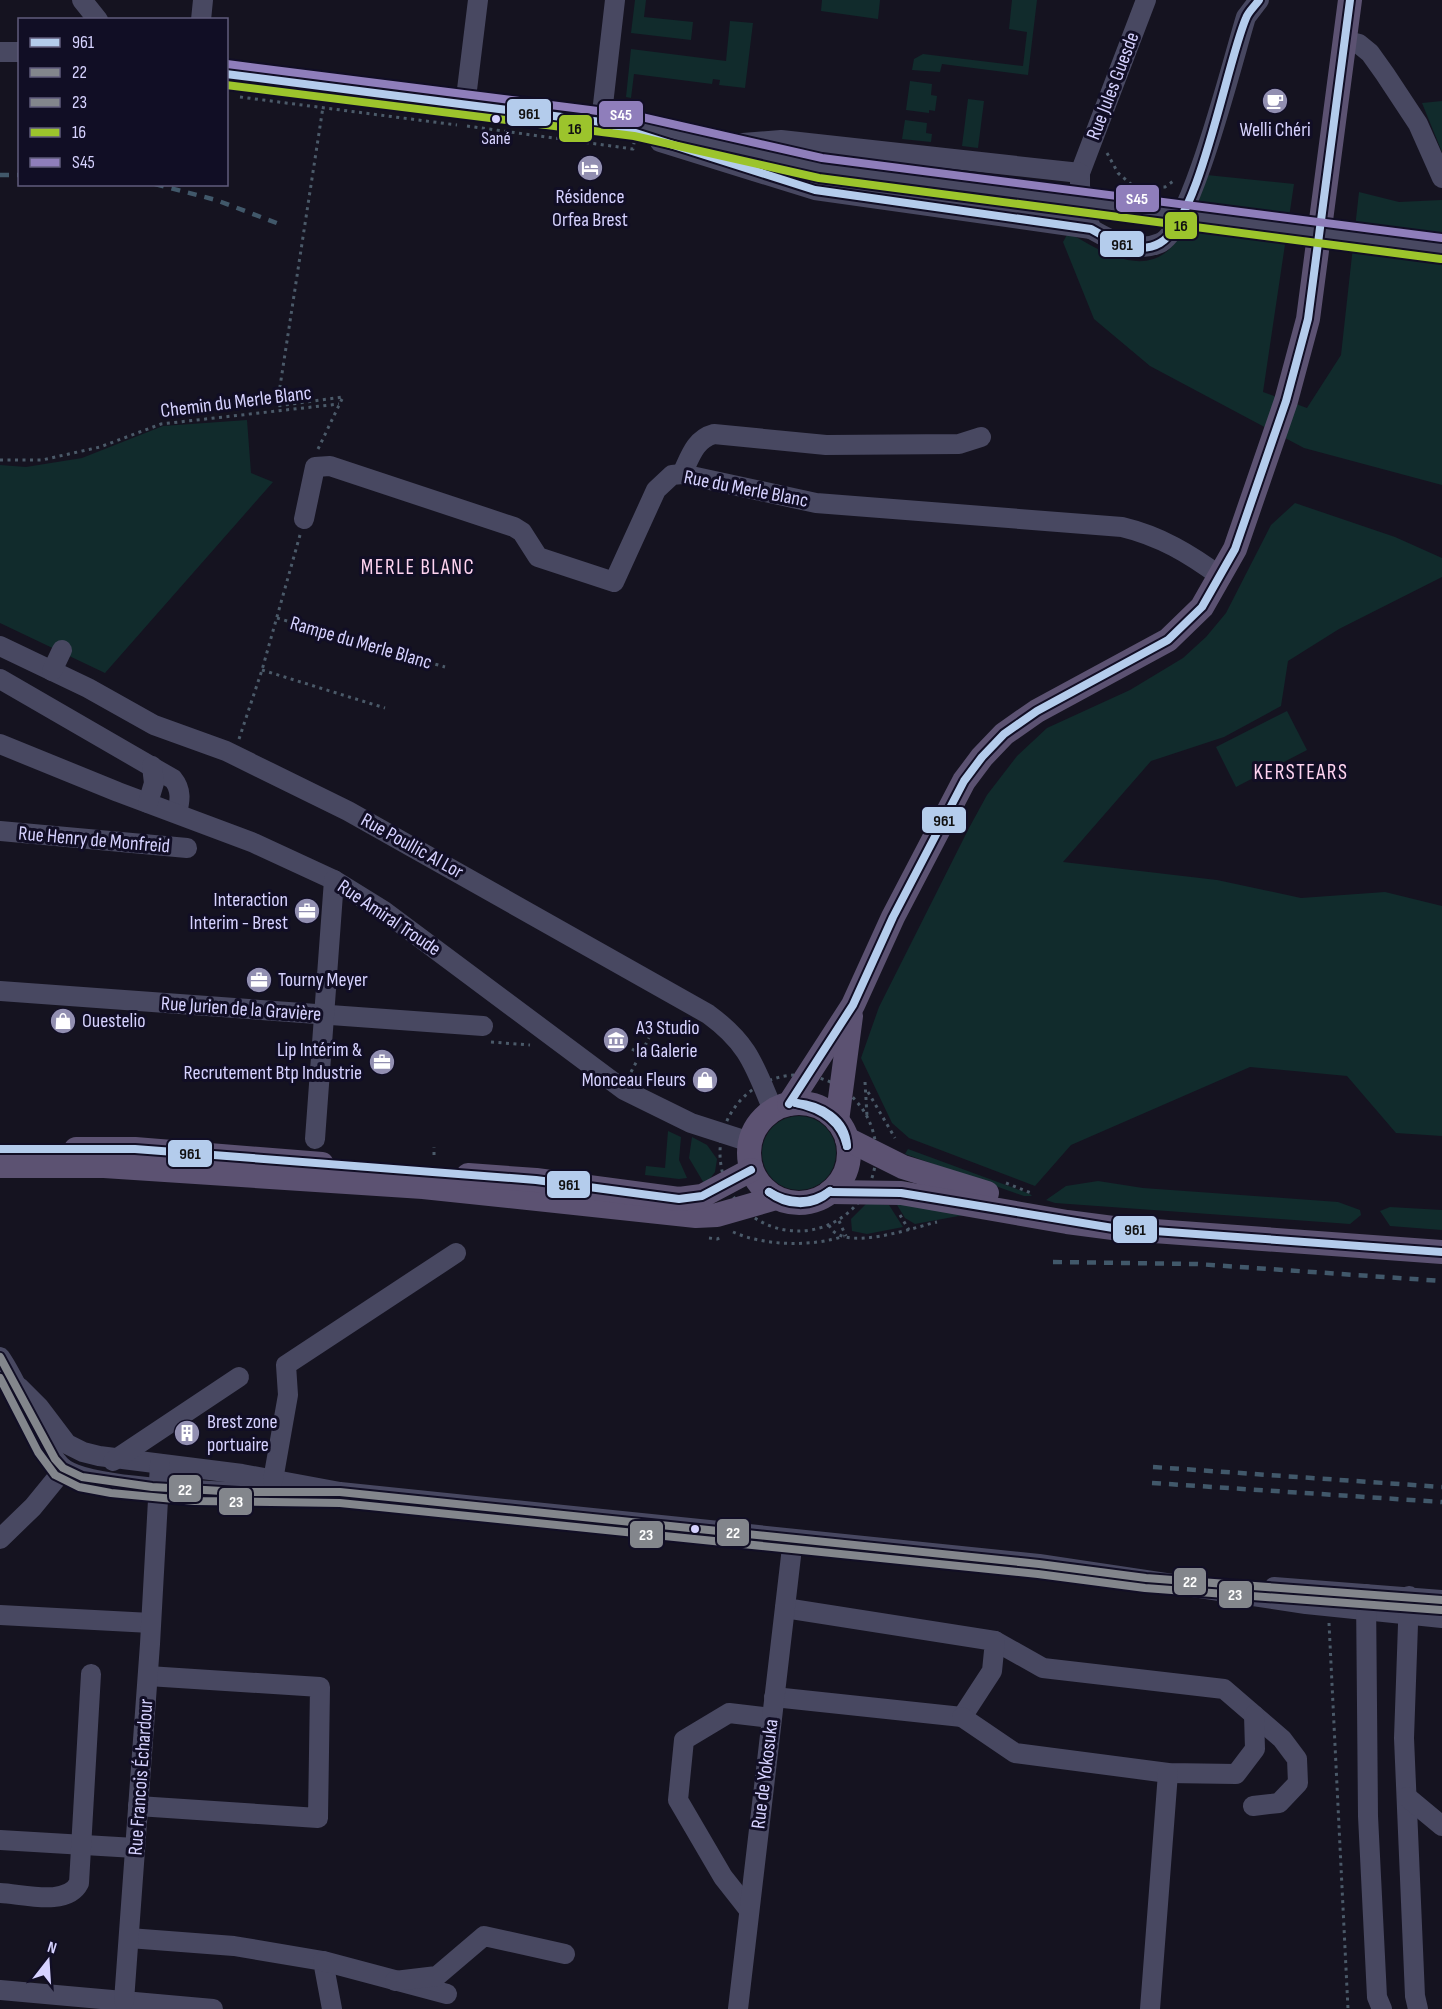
<svg xmlns="http://www.w3.org/2000/svg" width="1442" height="2009" viewBox="0 0 1442 2009" font-family="'Sofia Sans Condensed',sans-serif">
	<style>
		.green { fill: #112b2c }
		.lines { fill: none; stroke-linecap: round; stroke-linejoin: round }
		.path { stroke: #4b5a69; stroke-width: 3; stroke-dasharray: 3 4.5; stroke-linecap: butt }
		.minor { stroke: #484861; stroke-width: 20 }
		.major { stroke: #5c5272; stroke-width: 24 }
		.rail { stroke: #41586a; stroke-width: 4.5; stroke-dasharray: 9 8; stroke-linecap: butt }
		.minor-bridge { stroke: #484861; stroke-width: 20 }
		.bus-1-casing { stroke: #110e25; stroke-width: 12 }
		.bus-2-casing { stroke: #110e25; stroke-width: 12 }
		.bus-3-casing { stroke: #110e25; stroke-width: 12 }
		.bus-4-casing { stroke: #110e25; stroke-width: 12 }
		.bus-5-casing { stroke: #110e25; stroke-width: 12 }
		.bus-1 { stroke: #b4ccec; stroke-width: 8 }
		.bus-2 { stroke: #83868c; stroke-width: 8 }
		.bus-3 { stroke: #83868c; stroke-width: 8 }
		.bus-4 { stroke: #9cc42c; stroke-width: 8 }
		.bus-5 { stroke: #8f7ebb; stroke-width: 8 }
		.bus-dot { fill: #d6d2ff; stroke: #110e25; stroke-width: 2 }
		.labels { text-anchor: middle; dominant-baseline: central; stroke-width: 6; stroke-linejoin: round; paint-order: stroke }
		.bus-label { font-size: 18px; fill: #d6d2ff; stroke: #110e25 }
		.street-label { font-size: 20px; fill: #d6d2ff; stroke: #110e25 }
		.poi-label { font-size: 20px; fill: #d6d2ff; stroke: #110e25; text-anchor: start }
		.neighbourhood-label { font-size: 21px; letter-spacing: 1.5px; fill: #ffd4f0; stroke: #110e25 }
		.line-badge { stroke: #110e25; stroke-width: 2 }
		.badge-label { font-size: 16px; text-anchor: middle; font-weight: bold; fill: #fff }
		.pale-badge-label { font-size: 16px; text-anchor: middle; font-weight: bold; fill: #111 }
	</style>
	<rect width="100%" height="100%" fill="#151320"/>
	<g class="green">
		<polygon points="635,0 646,0 644,17 693,22 691,40 631,33"/>
		<polygon points="822,0 880,0 878,19 821,11"/>
		<polygon points="1012,0 1037,0 1028,75 942,64 940,72 912,70 914,59 923,54 1023,66 1027,32 1009,29"/>
		<polygon points="730,21 753,23 745,88 719,85 720,80 713,79 712,84 634,74 631,98 626,97 631,49 726,61"/>
		<polygon points="910,81 932,84 931,95 937,96 935,111 929,110 929,113 906,110"/>
		<polygon points="968,99 984,101 978,148 962,146"/>
		<polygon points="1442,101 1442,152 1422,103"/>
		<polygon points="905,120 927,123 926,133 932,134 931,142 902,139"/>
		<path d="M1207,175l87,9 -31,208 44,16 34,-53 18,-163 40,10 43,-2v285l-138,-37 -154,-82 -56,-47 -31,-77 5,-9c15,7 30,18 46,23 63,23 73,-36 93,-81z"/>
		<polygon points="247,420 251,473 273,482 105,673 0,623 0,465 26,467 82,458 163,426"/>
		<polygon points="1295,503 1395,537 1442,558 1442,577 1339,629 1288,661 1281,706 1224,737 1151,761 1063,862 1217,880 1301,898 1385,892 1442,906 1442,1136 1396,1133 1347,1076 1250,1067 1071,1145 1035,1186 909,1138 892,1123 861,1058 879,1007 969,828 987,795 1017,756 1047,728 1130,690 1183,658 1206,637 1226,613 1271,525"/>
		<polygon points="1287,711 1307,750 1236,787 1216,747"/>
		<circle cx="799" cy="1153" r="37"/>
		<polygon points="668,1131 681,1137 679,1160 687,1178 679,1179 645,1175 646,1166 665,1168"/>
		<polygon points="692,1137 707,1145 717,1159 715,1172 705,1185 689,1158"/>
		<polygon points="908,1149 1030,1194 1032,1196 1024,1196 905,1154"/>
		<polygon points="1098,1181 1143,1188 1338,1202 1360,1210 1361,1215 1350,1224 1055,1203 1046,1200 1066,1186"/>
		<polygon points="894,1200 964,1215 915,1224 905,1218"/>
		<polygon points="867,1203 889,1205 903,1227 867,1234 852,1231 851,1219"/>
		<polygon points="1390,1207 1442,1210 1442,1230 1390,1226 1380,1211"/>
	</g>
	<g class="lines">
		<g class="path">
			<polyline points="240,97 457,125"/>
			<polyline points="467,126 633,149 634,143"/>
			<polyline points="1107,153 1118,173 1132,185"/>
			<polyline points="1133,186 1141,190"/>
			<polyline points="1141,187 1165,187 1175,180"/>
			<polyline points="318,449 343,397 277,406 323,107"/>
			<polyline points="0,460 42,460 100,447 161,424 339,404"/>
			<polyline points="277,618 445,667"/>
			<polyline points="262,670 385,708"/>
			<polyline points="239,739 262,670 300,535"/>
			<polyline points="491,1042 530,1045"/>
			<polyline points="632,1049 640,1054"/>
			<polyline points="631,1072 649,1038"/>
			<circle cx="798" cy="1153" r="78"/>
			<polyline points="865,1082 867,1116"/>
			<polyline points="868,1092 895,1138"/>
			<polyline points="434,1155 434,1147"/>
			<polyline points="1006,1183 1031,1193"/>
			<polyline points="900,1215 909,1230"/>
			<polyline points="839,1221 846,1236"/>
			<path d="M829,1225c12,29 86,2 108,-3"/>
			<path d="M733,1232c31,14 80,15 111,4"/>
			<polyline points="709,1238 717,1239 722,1237"/>
			<polyline points="1329,1623 1348,2009"/>
		</g>
		<g class="minor">
			<polyline points="82,0 98,20"/>
			<path d="M1146,0l-66,173v14l11,42c21,12 44,25 69,14 31,-13 74,-188 86,-226l13,-17"/>
			<polyline points="201,20 203,0"/>
			<polyline points="1343,40 1359,44 1370,53 1385,74 1418,124 1442,178"/>
			<polyline points="0,52 20,52"/>
			<polyline points="226,74 636,126 820,168 1028,196"/>
			<polyline points="465,106 478,0"/>
			<polyline points="601,122 615,0"/>
			<polyline points="660,142 815,190 1091,229"/>
			<polyline points="743,143 781,140 1080,173"/>
			<path d="M682,474c8,-17 13,-35 32,-40l112,11 133,-1 22,-7"/>
			<path d="M304,519l11,-52 15,-1 184,61 8,5 16,25 76,25 42,-92 16,-15 10,-1 134,29 306,24c38,9 68,27 99,50"/>
			<path d="M0,646l88,42 66,37 72,26 122,60 360,203c41,30 46,51 65,96"/>
			<polyline points="52,671 62,650"/>
			<path d="M0,679l173,100c9,11 7,22 4,34"/>
			<polyline points="0,744 118,792 254,843 334,880 384,911 624,1090 691,1123 750,1142"/>
			<polyline points="148,803 154,783 152,766"/>
			<polyline points="0,831 187,848"/>
			<polyline points="0,991 483,1026"/>
			<polyline points="315,1139 334,880"/>
			<path d="M0,1357c22,31 37,83 60,108 25,27 188,27 229,28"/>
			<polyline points="19,1387 39,1407 67,1444 83,1452 99,1456 242,1474 340,1492 1039,1564 1306,1604 1442,1618"/>
			<polyline points="113,1461 239,1377"/>
			<polyline points="273,1480 288,1395 286,1365 456,1253"/>
			<polyline points="0,1539 33,1507 64,1469"/>
			<polyline points="1274,1587 1442,1600"/>
			<polyline points="1366,1594 1368,1816 1377,1997 1382,2009"/>
			<polyline points="1409,1596 1404,1738 1415,1996 1418,2009"/>
			<polyline points="0,1615 151,1623"/>
			<polyline points="995,1641 1043,1668 1224,1689 1282,1739 1297,1759 1298,1783 1279,1803 1253,1806"/>
			<polyline points="774,1697 962,1717 992,1671 995,1641 785,1608"/>
			<polyline points="962,1717 1015,1753 1168,1773 1236,1774 1255,1749 1254,1715"/>
			<polyline points="1407,1797 1442,1826"/>
			<polyline points="138,1806 318,1818 320,1687 148,1676"/>
			<polyline points="0,1840 135,1848"/>
			<path d="M0,1893c23,1 67,14 79,-10l12,-209"/>
			<polyline points="749,1910 723,1877 678,1800 684,1740 729,1713 771,1718"/>
			<polyline points="129,1938 234,1946 323,1961 332,2009"/>
			<polyline points="323,1961 447,1994"/>
			<polyline points="395,1981 437,1976 484,1936 565,1954"/>
			<polyline points="0,1990 213,2009"/>
			<polyline points="124,2001 150,1644 160,1464"/>
			<polyline points="738,2009 793,1539"/>
			<polyline points="1150,2009 1168,1773"/>
		</g>
		<g class="major">
			<circle cx="799" cy="1153" r="50"/>
			<polyline points="789,1104 853,1005 893,917 964,781 982,757 1004,734 1037,711 1168,640 1202,607 1235,549 1286,401 1308,319 1350,0"/>
			<polyline points="837,1121 851,1016"/>
			<polyline points="847,1139 903,1167 987,1193"/>
			<polyline points="76,1149 135,1149 322,1164"/>
			<polyline points="0,1166 104,1166 423,1187 696,1216 717,1215 776,1198"/>
			<polyline points="468,1175 536,1180 679,1199 702,1196 751,1170"/>
			<polyline points="830,1192 901,1193 1067,1222 1113,1228 1442,1252"/>
		</g>
		<g class="rail">
			<polyline points="0,175 20,175"/>
			<polyline points="155,184 216,200 282,225"/>
			<polyline points="1053,1262 1197,1264 1442,1281"/>
			<polyline points="1153,1467 1442,1487"/>
			<polyline points="1152,1483 1442,1502"/>
		</g>
		<polyline class="minor-bridge" points="1028,196 1442,249"/>
		<g class="bus-1-casing">
			<g id="bus-1">
				<path d="M226,74l375,48 214,68 276,39c19,11 47,27 69,14 40,-24 66,-178 86,-225 2,-6 9,-12 13,-18"/>
				<path d="M796,1103c24,5 45,17 51,43"/>
				<path d="M796,1103c24,2 50,16 51,43"/>
				<polyline points="789,1104 853,1005 893,917 964,781 982,757 1004,734 1037,711 1168,640 1202,607 1235,549 1286,401 1308,319 1350,0"/>
				<polyline points="0,1149 135,1149 536,1180 679,1199 702,1196 751,1170"/>
				<path d="M769,1192c19,12 42,13 61,-1"/>
				<path d="M769,1192c18,14 43,16 61,-1"/>
				<polyline points="830,1192 901,1193 1113,1228 1442,1252"/>
			</g>
		</g>
		<g class="bus-2-casing">
			<polyline id="bus-2" points="0,1357 55,1459 63,1468 82,1477 152,1487 240,1492 340,1492 1039,1564 1146,1578 1442,1600"/>
		</g>
		<g class="bus-3-casing">
			<polyline id="bus-3" points="0,1378 38,1452 55,1475 79,1487 111,1493 195,1501 340,1503 1038,1574 1145,1588 1441,1610"/>
		</g>
		<g class="bus-4-casing">
			<polyline id="bus-4" points="226,85 634,136 819,178 1441,259"/>
		</g>
		<g class="bus-5-casing">
			<polyline id="bus-5" points="227,64 637,116 822,158 1442,238"/>
		</g>
		<use href="#bus-1" class="bus-1"/>
		<use href="#bus-2" class="bus-2"/>
		<use href="#bus-3" class="bus-3"/>
		<use href="#bus-4" class="bus-4"/>
		<use href="#bus-5" class="bus-5"/>
	</g>
	<defs>
		<g id="cafe-disc" transform="scale(1.35)"><circle r="9.5" fill="#928fb1" stroke="#110e25"/><path d="M-5.5-4.5H6V0H3Q3 3.5 0 3.5H-2.5Q-5.5 3.5-5.5 0ZM3-3.2v2h1.7v-2ZM-6 4.5H4V6H-6Z" fill="#fff"/></g>
		<g id="hotel-disc" transform="scale(1.35)"><circle r="9.5" fill="#928fb1" stroke="#110e25"/><path d="M-6-4.5h1.5V1H6V5H4.5V3h-9V5H-6ZM-4 0a1.8 1.8 0 1 1 3.6 0ZM.5 0V-2.5h3Q6-2.5 6 0Z" fill="#fff"/></g>
		<g id="office-disc" transform="scale(1.35)"><circle r="9.5" fill="#928fb1" stroke="#110e25"/><path d="M-6-3h4V-5.5h4V-3h4V5H-6ZM-1-4.5V-3h2v-1.5ZM-6 0V1H6V0Z" fill="#fff"/></g>
		<g id="shop-disc" transform="scale(1.35)"><circle r="9.5" fill="#928fb1" stroke="#110e25"/><path d="M-5-2.5h2.3a2.7 3.5 0 0 1 5.4 0H5L5.5 6h-11ZM-1.5-2.5h3a1.5 2.3 0 0 0-3 0Z" fill="#fff"/></g>
		<g id="museum-disc" transform="scale(1.35)"><circle r="9.5" fill="#928fb1" stroke="#110e25"/><path d="M0-6L6-3V-2H-6V-3ZM-5-1h2V3h-2ZM-1-1h2V3h-2ZM3-1h2V3H3ZM-6 4H6V6H-6Z" fill="#fff"/></g>
		<g id="building-disc" transform="scale(1.35)"><circle r="9.5" fill="#928fb1" stroke="#110e25"/><path d="M-4-6H4V6H1V3H-1V6H-4ZM-2.5-4.3h1.7v1.8h-1.7ZM.8-4.3h1.7v1.8H.8ZM-2.5-1h1.7V.8h-1.7ZM.8-1h1.7V.8H.8Z" fill="#fff"/></g>
	</defs>
	<g fill-rule="evenodd">
		<use href="#cafe-disc" x="1275" y="101"/>
		<use href="#hotel-disc" x="590" y="168"/>
		<use href="#office-disc" x="307" y="911"/>
		<use href="#office-disc" x="259" y="980"/>
		<use href="#shop-disc" x="63" y="1021"/>
		<use href="#museum-disc" x="616" y="1040"/>
		<use href="#office-disc" x="382" y="1062"/>
		<use href="#shop-disc" x="705" y="1080"/>
		<use href="#building-disc" x="187" y="1433"/>
	</g>
	<g class="bus-dot">
		<circle cx="496" cy="119" r="5"/>
		<circle cx="695" cy="1529" r="5"/>
	</g>
	<g class="labels">
		<g class="bus-label">
			<text x="496" y="138">Sané</text>
		</g>
		<g class="street-label">
			<text transform="translate(1113 86) rotate(-69)">Rue Jules Guesde</text>
			<text transform="translate(236 402) rotate(-7)">Chemin du Merle Blanc</text>
			<text transform="translate(746 489) rotate(11)">Rue du Merle Blanc</text>
			<text transform="translate(361 643) rotate(16)">Rampe du Merle Blanc</text>
			<text transform="translate(94 840) rotate(5)">Rue Henry de Monfreid</text>
			<text transform="translate(412 846) rotate(29)">Rue Poullic Al Lor</text>
			<text transform="translate(389 918) rotate(34)">Rue Amiral Troude</text>
			<text transform="translate(241 1009) rotate(4)">Rue Jurien de la Gravière</text>
			<text transform="translate(765 1774) rotate(-83)">Rue de Yokosuka</text>
			<text transform="translate(141 1777) rotate(-86)">Rue Francois Échardour</text>
		</g>
		<g class="poi-label">
			<text x="1275" y="130" text-anchor="middle">Welli Chéri</text>
			<text x="590" y="197" text-anchor="middle">Résidence<tspan x="590" dy="23">Orfea Brest</tspan></text>
			<text x="288" y="900" text-anchor="end">Interaction<tspan x="288" dy="23">Interim - Brest</tspan></text>
			<text x="278" y="980">Tourny Meyer</text>
			<text x="82" y="1021">Ouestelio</text>
			<text x="636" y="1028">A3 Studio<tspan x="636" dy="23">la Galerie</tspan></text>
			<text x="362" y="1050" text-anchor="end">Lip Intérim &amp;<tspan x="362" dy="23">Recrutement Btp Industrie</tspan></text>
			<text x="686" y="1080" text-anchor="end">Monceau Fleurs</text>
			<text x="207" y="1422">Brest zone<tspan x="207" dy="23">portuaire</tspan></text>
		</g>
		<g class="neighbourhood-label">
			<text x="418" y="567">MERLE BLANC</text>
			<text x="1301" y="772">KERSTEARS</text>
		</g>
	</g>
	<g class="line-badge">
		<rect x="506" y="98" width="46" height="29" rx="6" fill="#b4ccec"/>
		<rect x="598" y="100" width="46" height="28" rx="6" fill="#8f7ebb"/>
		<rect x="558" y="114" width="35" height="29" rx="6" fill="#9cc42c"/>
		<rect x="1115" y="184" width="45" height="29" rx="6" fill="#8f7ebb"/>
		<rect x="1164" y="211" width="34" height="29" rx="6" fill="#9cc42c"/>
		<rect x="1099" y="230" width="46" height="28" rx="6" fill="#b4ccec"/>
		<rect x="921" y="806" width="46" height="28" rx="6" fill="#b4ccec"/>
		<rect x="167" y="1139" width="46" height="29" rx="6" fill="#b4ccec"/>
		<rect x="546" y="1170" width="45" height="29" rx="6" fill="#b4ccec"/>
		<rect x="1112" y="1215" width="46" height="29" rx="6" fill="#b4ccec"/>
		<rect x="168" y="1474" width="34" height="29" rx="6" fill="#83868c"/>
		<rect x="218" y="1487" width="35" height="29" rx="6" fill="#83868c"/>
		<rect x="716" y="1518" width="34" height="29" rx="6" fill="#83868c"/>
		<rect x="629" y="1520" width="35" height="29" rx="6" fill="#83868c"/>
		<rect x="1173" y="1567" width="34" height="29" rx="6" fill="#83868c"/>
		<rect x="1218" y="1580" width="35" height="29" rx="6" fill="#83868c"/>
	</g>
	<g class="badge-label">
		<text x="621" y="120">S45</text>
		<text x="1137" y="204">S45</text>
		<text x="185" y="1495">22</text>
		<text x="236" y="1507">23</text>
		<text x="733" y="1538">22</text>
		<text x="646" y="1540">23</text>
		<text x="1190" y="1587">22</text>
		<text x="1235" y="1600">23</text>
	</g>
	<g class="pale-badge-label">
		<text x="529" y="119">961</text>
		<text x="575" y="134">16</text>
		<text x="1181" y="231">16</text>
		<text x="1122" y="250">961</text>
		<text x="944" y="826">961</text>
		<text x="190" y="1159">961</text>
		<text x="569" y="1190">961</text>
		<text x="1135" y="1235">961</text>
	</g>
	<rect x="18" y="18" width="210" height="168" fill="#110e25" stroke="#605c7c" stroke-width="1.5"/>
	<rect x="30" y="38" width="30" height="9" fill="#b4ccec" stroke="#605c7c" stroke-width="1.5"/>
	<text x="72" y="48" font-size="18" fill="#d6d2ff">961</text>
	<rect x="30" y="68" width="30" height="9" fill="#83868c" stroke="#605c7c" stroke-width="1.5"/>
	<text x="72" y="78" font-size="18" fill="#d6d2ff">22</text>
	<rect x="30" y="98" width="30" height="9" fill="#83868c" stroke="#605c7c" stroke-width="1.5"/>
	<text x="72" y="108" font-size="18" fill="#d6d2ff">23</text>
	<rect x="30" y="128" width="30" height="9" fill="#9cc42c" stroke="#605c7c" stroke-width="1.5"/>
	<text x="72" y="138" font-size="18" fill="#d6d2ff">16</text>
	<rect x="30" y="158" width="30" height="9" fill="#8f7ebb" stroke="#605c7c" stroke-width="1.5"/>
	<text x="72" y="168" font-size="18" fill="#d6d2ff">S45</text>
	<g transform="translate(48 1961) rotate(17)" stroke="#110e25" stroke-width="4.5" paint-order="stroke">
	<path d="M0-4.5L10 22L0 15L-10 22Z" fill="#d6d2ff"/>
	<text y="-9" font-size="16" font-weight="bold" text-anchor="middle" fill="#d6d2ff">N</text>
	</g>
</svg>
